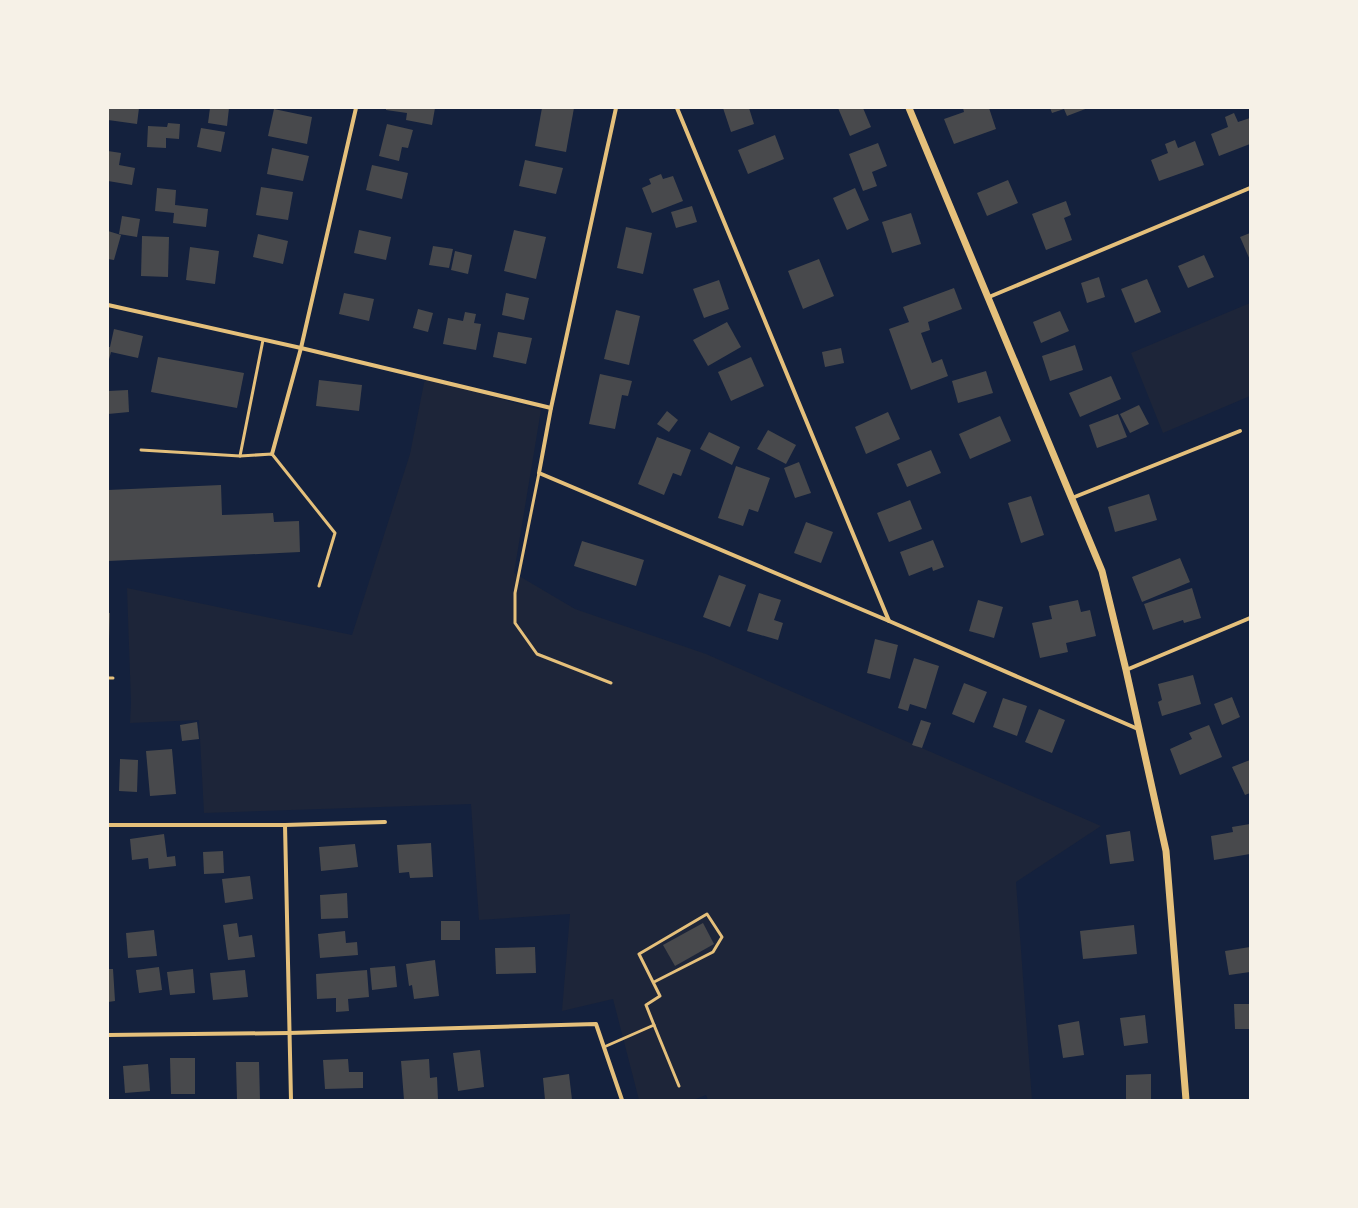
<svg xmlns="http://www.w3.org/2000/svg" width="1358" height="1208" viewBox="0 0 1358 1208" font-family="Helvetica,sans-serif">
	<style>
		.green { fill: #1d2539 }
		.building { fill: #48494c }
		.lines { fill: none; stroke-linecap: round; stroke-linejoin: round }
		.service { stroke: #e5c07b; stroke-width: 3 }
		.minor { stroke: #e5c07b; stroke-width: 4 }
		.tertiary { stroke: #e5c07b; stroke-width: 7 }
	</style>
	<rect width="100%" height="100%" fill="#14213d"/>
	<g class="green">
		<polygon points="1250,303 1250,396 1163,433 1131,353"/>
		<polygon points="425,378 541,410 514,573 575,609 706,654 1101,826 1016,882 1032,1100 708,1100 706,1095 693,1100 639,1100 613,999 562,1011 570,914 479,920 471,804 204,813 199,720 130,723 131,703 127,588 352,635 410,454"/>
	</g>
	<g class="building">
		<polygon points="108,108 139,108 137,124 108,120"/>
		<polygon points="210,108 229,108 227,126 208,123"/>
		<polygon points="386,108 435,108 432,125 406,120 407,113 386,110"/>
		<polygon points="542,108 574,108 566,152 535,146"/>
		<polygon points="723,108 749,108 754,124 731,132"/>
		<polygon points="838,108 863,108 871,127 850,136"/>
		<polygon points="963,108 989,108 996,129 954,144 944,119 964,112"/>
		<polygon points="1050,108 1088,108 1067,116 1064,109 1052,113"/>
		<polygon points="274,109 312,117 307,144 268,136"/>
		<polygon points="1234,113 1238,122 1250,118 1250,144 1219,156 1211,134 1228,127 1225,117"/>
		<polygon points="168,123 180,124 179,139 166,138 166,148 147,147 148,126 167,127"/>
		<polygon points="387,124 413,130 408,148 402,147 399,161 379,156"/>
		<polygon points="201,128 225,132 221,152 197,147"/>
		<polygon points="775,135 784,159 748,174 738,150"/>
		<polygon points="1175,140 1178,148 1195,141 1204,165 1159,181 1151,160 1168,153 1165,144"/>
		<polygon points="878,143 887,166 872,172 877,186 863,191 849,154"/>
		<polygon points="272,148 309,156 303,181 267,174"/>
		<polygon points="108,151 121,153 119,165 135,168 132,185 108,181"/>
		<polygon points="525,160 563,168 556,194 519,186"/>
		<polygon points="372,165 408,173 402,199 366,190"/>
		<polygon points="661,174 663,179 673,176 683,201 652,213 642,188 651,184 649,179"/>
		<polygon points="1008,180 1018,203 987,216 977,193"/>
		<polygon points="261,187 293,192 288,220 256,215"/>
		<polygon points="157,188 176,190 175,205 208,209 206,227 173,223 174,213 155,211"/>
		<polygon points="855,188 869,220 847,230 833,198"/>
		<polygon points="1066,201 1071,215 1064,218 1072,240 1046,250 1032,214"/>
		<polygon points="692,206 697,222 676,228 671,212"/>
		<polygon points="911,213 921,244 892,253 882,222"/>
		<polygon points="122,216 140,219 137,237 119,234"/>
		<polygon points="626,227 652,233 643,274 617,268"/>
		<polygon points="359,230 391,237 386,260 354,253"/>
		<polygon points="514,230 546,237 536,279 504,271"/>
		<polygon points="108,231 121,235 114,260 108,259"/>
		<polygon points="1250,233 1250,260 1240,237"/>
		<polygon points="258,234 288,241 283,264 253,257"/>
		<polygon points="142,236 169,237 168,277 141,276"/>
		<polygon points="433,246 453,249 449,268 429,265"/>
		<polygon points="190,247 219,251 215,284 186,280"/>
		<polygon points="455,251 472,255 468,274 451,270"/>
		<polygon points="1204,255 1214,277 1188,288 1178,266"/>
		<polygon points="819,259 834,296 803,309 788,271"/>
		<polygon points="1099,277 1105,297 1087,303 1081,283"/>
		<polygon points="1147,279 1161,312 1135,323 1121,289"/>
		<polygon points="719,280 729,309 704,318 693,289"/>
		<polygon points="954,288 962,309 928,322 930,330 921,333 932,363 942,359 948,376 911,390 889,329 909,322 903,307"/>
		<polygon points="344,293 374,299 369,321 339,314"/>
		<polygon points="506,293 529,298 524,320 502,315"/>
		<polygon points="418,309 433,313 428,332 413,328"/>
		<polygon points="616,310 640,316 629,365 604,359"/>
		<polygon points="1060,311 1069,331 1041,343 1033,322"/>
		<polygon points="465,312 476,314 474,323 481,324 476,350 443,344 448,318 463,321"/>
		<polygon points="727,322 741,347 708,366 693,340"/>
		<polygon points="114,329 143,336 138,358 111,352 108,363 108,347 110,347"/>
		<polygon points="498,332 532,338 526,364 493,357"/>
		<polygon points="1075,345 1083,370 1050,381 1042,356"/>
		<polygon points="841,348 844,363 825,367 822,352"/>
		<polygon points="158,357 244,373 237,408 151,392"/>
		<polygon points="751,357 764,386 731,401 718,372"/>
		<polygon points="986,371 993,393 958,403 952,381"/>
		<polygon points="600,374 632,381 628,396 622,395 615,429 589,424"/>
		<polygon points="1111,376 1121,399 1080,417 1069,393"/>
		<polygon points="319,380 362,385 359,411 316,406"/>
		<polygon points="128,390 129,412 108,414 108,391"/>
		<polygon points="1139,405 1149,424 1130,433 1120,414"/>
		<polygon points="667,411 678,420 669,432 657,424"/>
		<polygon points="888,412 900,439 866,454 855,427"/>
		<polygon points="1118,414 1127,437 1097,448 1089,425"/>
		<polygon points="1000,416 1011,441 970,459 959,434"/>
		<polygon points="768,430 796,445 786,464 757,449"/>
		<polygon points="709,432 740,447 732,465 700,449"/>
		<polygon points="657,437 691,450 681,476 673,473 664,495 638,484"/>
		<polygon points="931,450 941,473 907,487 897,464"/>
		<polygon points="799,462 811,493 795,498 784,468"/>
		<polygon points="736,466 770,478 758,512 749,509 743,526 718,518"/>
		<polygon points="221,485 222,515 273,513 274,522 299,521 300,552 108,561 108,490"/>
		<polygon points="1149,494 1157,520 1115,532 1108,507"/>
		<polygon points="1031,496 1044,535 1021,543 1008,503"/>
		<polygon points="910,500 922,529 889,542 877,513"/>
		<polygon points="806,522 833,532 821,563 794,553"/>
		<polygon points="933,540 944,567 933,571 932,567 909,576 900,552"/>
		<polygon points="582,541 644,560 636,586 574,566"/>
		<polygon points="1180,558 1190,582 1142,602 1132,577"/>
		<polygon points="719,575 746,585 730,627 703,617"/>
		<polygon points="1192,588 1201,618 1184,623 1183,620 1153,630 1144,604"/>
		<polygon points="759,593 781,600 774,620 783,623 778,640 747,631"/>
		<polygon points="978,600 1003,607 994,638 969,631"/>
		<polygon points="1078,600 1081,612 1090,610 1096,636 1066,643 1068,652 1040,658 1032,623 1052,619 1049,606"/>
		<polygon points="108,613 110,613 109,640 108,640"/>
		<polygon points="875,639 898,645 890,679 867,673"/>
		<polygon points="914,658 939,666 926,709 910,704 908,711 898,708"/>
		<polygon points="1193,675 1201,704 1162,716 1158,702 1162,700 1158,684"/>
		<polygon points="964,683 987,692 974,723 952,714"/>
		<polygon points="1232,697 1240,717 1222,725 1214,704"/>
		<polygon points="1003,698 1027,706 1017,736 993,727"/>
		<polygon points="1039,709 1065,720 1052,753 1025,742"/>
		<polygon points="921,720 931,723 922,748 912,745"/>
		<polygon points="197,722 199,739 182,741 180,725"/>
		<polygon points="1209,725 1222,757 1180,775 1170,749 1192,739 1189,733"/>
		<polygon points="172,749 176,794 150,796 146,751"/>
		<polygon points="120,759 138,760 137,792 119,791"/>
		<polygon points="1250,760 1250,793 1245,795 1232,767"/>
		<polygon points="1250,824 1250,854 1214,860 1211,836 1233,832 1232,827"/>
		<polygon points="1130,831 1134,861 1110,864 1106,835"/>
		<polygon points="164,834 167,857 175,856 176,866 149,869 148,858 132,860 130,839"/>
		<polygon points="431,843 433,877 410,878 409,872 399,873 397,845"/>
		<polygon points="355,844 358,867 321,871 319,847"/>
		<polygon points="223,851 224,873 204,874 203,852"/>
		<polygon points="250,876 253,899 225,903 222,879"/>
		<polygon points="347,893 348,918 321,919 320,895"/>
		<rect x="441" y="921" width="19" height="19"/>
		<polygon points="237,923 239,937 252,935 255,957 228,960 223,925"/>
		<polygon points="703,923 714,944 675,966 663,945"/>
		<polygon points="1134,925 1137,954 1083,959 1080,931"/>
		<polygon points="154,930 157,956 128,958 126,933"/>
		<polygon points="345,931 346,943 357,942 358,955 320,958 318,934"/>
		<polygon points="535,947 536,973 496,974 495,948"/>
		<polygon points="1250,947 1250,972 1229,975 1225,951"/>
		<polygon points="435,960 439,996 414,999 412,985 409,986 406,964"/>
		<polygon points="395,966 397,987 372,990 370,968"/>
		<polygon points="159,967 162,990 139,993 136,970"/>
		<polygon points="108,969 113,969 115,1001 108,1002"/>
		<polygon points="193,969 195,993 170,995 167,972"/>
		<polygon points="245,970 248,997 213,1000 210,973"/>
		<polygon points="367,970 369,997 348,999 349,1011 336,1012 336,998 317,999 316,974"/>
		<polygon points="1234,1004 1250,1004 1250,1029 1235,1029"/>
		<polygon points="1145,1015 1148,1043 1124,1046 1120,1018"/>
		<polygon points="1079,1021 1084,1055 1063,1058 1058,1025"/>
		<polygon points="480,1050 484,1087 458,1091 453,1053"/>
		<polygon points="170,1058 195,1058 195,1094 171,1094"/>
		<polygon points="348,1059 349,1072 363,1072 363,1088 325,1089 323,1060"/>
		<polygon points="429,1059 430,1078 437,1077 438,1100 404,1100 401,1061"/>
		<polygon points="236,1062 259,1062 260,1100 237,1100"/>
		<polygon points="148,1064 150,1091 125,1093 123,1066"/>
		<polygon points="569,1074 572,1100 545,1100 543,1078"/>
		<polygon points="1151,1074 1151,1100 1126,1100 1126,1075"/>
	</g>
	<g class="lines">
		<g class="service">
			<polyline points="141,450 240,456 272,454 335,533 319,586"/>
			<polyline points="240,456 263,340"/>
			<polyline points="539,473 515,593 515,623 537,654 611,683"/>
			<polyline points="108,678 113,678"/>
			<polyline points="654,982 713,952 722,937 707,914 639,954 660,996 646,1005 654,1025"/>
			<polyline points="604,1047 654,1025 679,1086"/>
		</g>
		<g class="minor">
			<polyline points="616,108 551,408 539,473 889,621 1138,729"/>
			<polyline points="677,108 889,621"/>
			<polyline points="989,297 1250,188"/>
			<polyline points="108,305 301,348 551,408"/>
			<polyline points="272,454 301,348 356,108"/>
			<polyline points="1072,498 1240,431"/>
			<polyline points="1126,670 1250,618"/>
			<polyline points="108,825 285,825 385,822"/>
			<polyline points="285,825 291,1100"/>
			<polyline points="108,1035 289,1033 596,1024 622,1100"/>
		</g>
		<polyline class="tertiary" points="909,108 1102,571 1126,670 1166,851 1186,1100"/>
	</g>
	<rect width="1358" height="1208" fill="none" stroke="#f6f1e7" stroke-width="218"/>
</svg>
